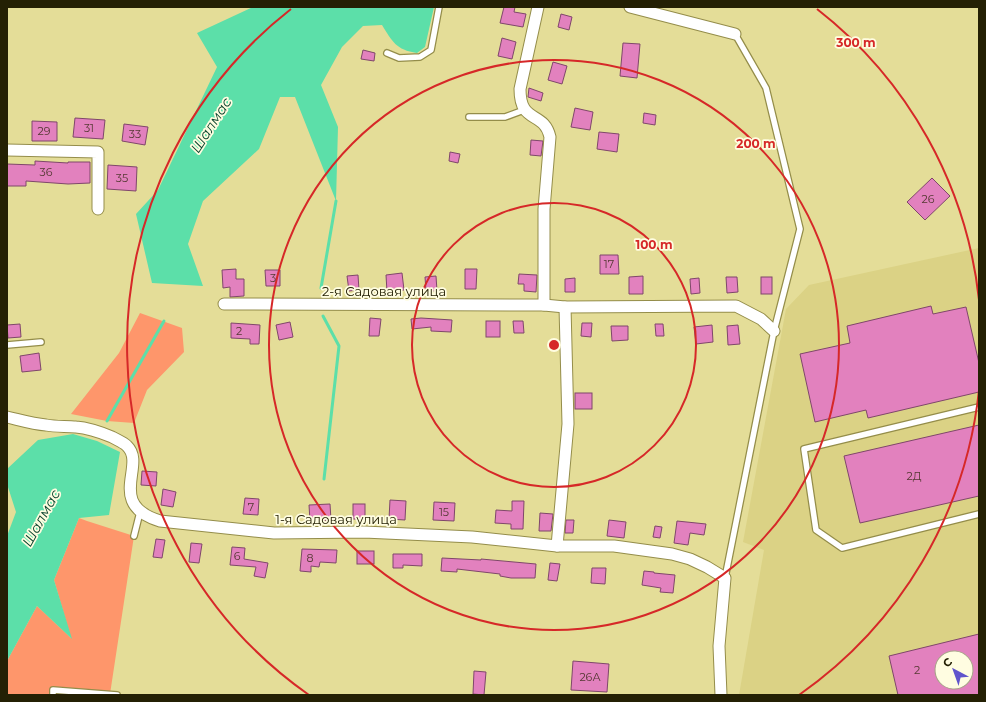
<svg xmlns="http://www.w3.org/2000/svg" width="986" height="702" viewBox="0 0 986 702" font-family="Montserrat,sans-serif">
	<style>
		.built { fill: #dbd285; fill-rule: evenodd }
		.green { fill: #fe966b }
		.water { fill: #5cdfa9 }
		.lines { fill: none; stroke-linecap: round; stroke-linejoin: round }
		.stream { stroke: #5cdfa9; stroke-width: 3 }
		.building { fill: #e281be; stroke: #7f476a; fill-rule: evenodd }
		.service-casing { stroke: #948d4a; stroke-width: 8 }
		.minor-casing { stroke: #948d4a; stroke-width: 13 }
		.service { stroke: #fff; stroke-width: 5.5 }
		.minor { stroke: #fff; stroke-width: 11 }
		.ring { fill: none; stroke: #d62828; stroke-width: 2 }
		.labels { text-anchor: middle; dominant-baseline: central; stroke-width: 3.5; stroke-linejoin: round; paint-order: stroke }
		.number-label { font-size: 11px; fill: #543832 }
		.street-label { font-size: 13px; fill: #242004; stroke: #fffde1 }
		.water-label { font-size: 14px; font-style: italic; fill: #09422d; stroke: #fffde1 }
		.centre { fill: #d62828; stroke: #fffde1; stroke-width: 2 }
		.ring-label { font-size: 12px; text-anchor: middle; font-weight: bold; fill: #d62828; stroke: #fffde1; stroke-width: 3.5; stroke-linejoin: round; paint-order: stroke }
	</style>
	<rect width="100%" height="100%" fill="#e4dd98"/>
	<path class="built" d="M979,248v447h-240l25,-145 -21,-8 43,-233 23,-24zM942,658h24v24h-24z"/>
	<g class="green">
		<polygon points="140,313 182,328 184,352 147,390 134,423 107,421 71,414 119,353"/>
		<polygon points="79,518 87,521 134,536 110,694 117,695 7,695 7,661 37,606 71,638 54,580"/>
	</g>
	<g class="water">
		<path d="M253,7h181l-9,40 -8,6c-21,-3 -25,-12 -35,-28l-19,1 -21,21 -21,38 17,42 -2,74 -41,-104h-15l-21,52 -56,52 -15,43 15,42 -51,-3 -16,-69 22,-24 59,-123 -20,-34z"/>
		<polygon points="73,434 97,441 120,452 109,515 79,518 54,580 72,639 37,606 7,661 7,536 16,512 7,484 7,469 38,440"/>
	</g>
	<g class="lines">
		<g class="stream">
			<polyline points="321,288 336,201"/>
			<polyline points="323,316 339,346 324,479"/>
			<polyline points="107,421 164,321"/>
		</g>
	</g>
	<g class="building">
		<polygon points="504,7 515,7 514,12 526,14 523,27 500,23"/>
		<polygon points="561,14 572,17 569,30 558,27"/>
		<polygon points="502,38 516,42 512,59 498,56"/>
		<polygon points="623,43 640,44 637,78 620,76"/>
		<polygon points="363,50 375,53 374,61 361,59"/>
		<polygon points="553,62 567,66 562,84 548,80"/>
		<polygon points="529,88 543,93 541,101 528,97"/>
		<polygon points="575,108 593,112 590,130 571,127"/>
		<polygon points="644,113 656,115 655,125 643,123"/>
		<polygon points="75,118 105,120 103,139 73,137"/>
		<polygon points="32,121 57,122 57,141 32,141"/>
		<polygon points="124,124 148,127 145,145 122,141"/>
		<polygon points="599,132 619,134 617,152 597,149"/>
		<polygon points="531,140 543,141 541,156 530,155"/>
		<polygon points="450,152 460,154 458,163 449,161"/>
		<polygon points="35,161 68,163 68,162 90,162 90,183 68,184 26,181 26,186 7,186 7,164 35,165"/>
		<polygon points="108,165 137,167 136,191 107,189"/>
		<polygon points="932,178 950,196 925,220 907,202"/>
		<polygon points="600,255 618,255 619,274 600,274"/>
		<polygon points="236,269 236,279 244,279 244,296 230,297 230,287 223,288 222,270"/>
		<polygon points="465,269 477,269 476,289 465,289"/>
		<polygon points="265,270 280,270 280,286 266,286"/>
		<polygon points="402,273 404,290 387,292 386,275"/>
		<polygon points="519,274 537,275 536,292 524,291 524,284 518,284"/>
		<polygon points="358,275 359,290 349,291 347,276"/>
		<polygon points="436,276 437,291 426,291 425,277"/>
		<polygon points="643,276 643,294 629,294 629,277"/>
		<polygon points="726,277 737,277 738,292 727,293"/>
		<rect x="761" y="277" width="11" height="17"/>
		<polygon points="575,278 575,292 565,292 565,279"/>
		<polygon points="699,278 700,293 691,294 690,279"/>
		<polygon points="931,306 933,314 966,307 979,363 979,392 868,418 866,410 815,422 800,354 850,343 847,326"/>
		<polygon points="370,318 381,319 379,336 369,336"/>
		<polygon points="421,318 452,320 451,332 431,331 431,327 412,329 411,319"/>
		<rect x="486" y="321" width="14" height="16"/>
		<polygon points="513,321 523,321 524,333 514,333"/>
		<polygon points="290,322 293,337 279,340 276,325"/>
		<polygon points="231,323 260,325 259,344 250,344 250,339 231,338"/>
		<polygon points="582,323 592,323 591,337 581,336"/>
		<polygon points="20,324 21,337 8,338 7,325"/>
		<polygon points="655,324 663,324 664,336 656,336"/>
		<polygon points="712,325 713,342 696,344 694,327"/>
		<polygon points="738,325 740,344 728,345 727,326"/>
		<polygon points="611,326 628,326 628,340 612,341"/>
		<polygon points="39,353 41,370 22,372 20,356"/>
		<rect x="575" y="393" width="17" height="16"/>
		<polygon points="979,425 979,496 860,523 844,456"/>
		<polygon points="142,471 157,472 156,486 141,485"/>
		<polygon points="163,489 176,492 173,507 161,505"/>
		<polygon points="245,498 259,499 258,515 243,514"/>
		<polygon points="390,500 406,501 405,520 389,519"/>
		<polygon points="512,501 524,501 523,529 511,529 511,524 495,523 496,510 512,511"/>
		<polygon points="434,502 455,503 454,521 433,520"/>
		<polygon points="330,504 331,520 310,521 309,505"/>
		<rect x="353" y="504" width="12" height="15"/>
		<polygon points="540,513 553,514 551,531 539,531"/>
		<polygon points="566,520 574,520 573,533 565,533"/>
		<polygon points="609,520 626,522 624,538 607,536"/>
		<polygon points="677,521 706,524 704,535 690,533 688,545 674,543"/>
		<polygon points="655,526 662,527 660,538 653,537"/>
		<polygon points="156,539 165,540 162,558 153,557"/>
		<polygon points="191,543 202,544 199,563 189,562"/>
		<polygon points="232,547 245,548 244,559 268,563 265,578 254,576 256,567 230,565"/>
		<polygon points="302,549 337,550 336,563 320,562 319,567 311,566 311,572 300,571"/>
		<rect x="357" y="551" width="17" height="13"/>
		<polygon points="393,554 422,554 422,566 403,565 403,568 393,568"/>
		<polygon points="442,558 481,560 481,559 536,564 535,578 511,578 500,576 500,574 457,569 457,572 441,571"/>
		<polygon points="550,563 560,564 557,581 548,580"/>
		<polygon points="592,568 606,568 605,584 591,583"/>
		<polygon points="644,571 654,572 654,573 675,575 673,593 660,592 661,588 642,585"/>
		<path d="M979,634v61h-81l-9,-39zM942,658h24v24h-24z"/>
		<polygon points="573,661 609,664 607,692 571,690"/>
		<polygon points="474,671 486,672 484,695 473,694"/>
	</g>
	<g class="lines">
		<g class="service-casing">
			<g id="service">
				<polyline points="387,53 399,58 420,57 431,50 439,7"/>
				<polyline points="469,117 505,117 524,110"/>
				<polyline points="7,345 41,342"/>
				<polyline points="979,407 804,449 816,530 842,548 979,514"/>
				<polyline points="134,536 140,512"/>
				<polyline points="725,578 774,331 800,229 766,88 735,34"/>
				<polyline points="53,695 53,690 117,695"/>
			</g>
		</g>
		<g class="minor-casing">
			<g id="minor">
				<path d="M538,7l-18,82c0,36 24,21 30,48l-6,72v96"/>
				<polyline points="630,7 735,34"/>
				<polyline points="7,150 98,152 98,209"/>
				<polyline points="224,304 544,305 565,307 736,306 761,319 774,331"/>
				<path d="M7,417c13,3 26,7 39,8 10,2 20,1 30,2 13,1 24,5 36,10 5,3 11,5 15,9 20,19 -22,58 33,75l114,12 90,-1 108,5 85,9h57l58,8 18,5 17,8 18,11 -6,68 2,49"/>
				<polyline points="557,546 568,424 565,307"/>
			</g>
		</g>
		<use href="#service" class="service"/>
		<use href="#minor" class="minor"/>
	</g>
	<g class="ring">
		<circle cx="554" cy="345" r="142"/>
		<circle cx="554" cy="345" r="285"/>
		<path d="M979 390A427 427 0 0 1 799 695M309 695A427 427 0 0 1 291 9M817 9A427 427 0 0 1 979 300"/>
	</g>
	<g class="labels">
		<g class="number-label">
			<text x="89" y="128">31</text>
			<text x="44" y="131">29</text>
			<text x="135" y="134">33</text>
			<text x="46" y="172">36</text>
			<text x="122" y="178">35</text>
			<text x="928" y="199">26</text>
			<text x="609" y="264">17</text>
			<text x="273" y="278">3</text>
			<text x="239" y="331">2</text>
			<text x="914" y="476">2Д</text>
			<text x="251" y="507">7</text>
			<text x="444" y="512">15</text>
			<text x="237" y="556">6</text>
			<text x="310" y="558">8</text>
			<text x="917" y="670">2</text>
			<text x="590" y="677">26А</text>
		</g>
		<g class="street-label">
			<text x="384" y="291">2-я Садовая улица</text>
			<text x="336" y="519">1-я Садовая улица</text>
		</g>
		<g class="water-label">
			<text transform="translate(211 125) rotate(-57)">Шалмас</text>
			<text transform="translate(41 518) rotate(-61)">Шалмас</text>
		</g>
	</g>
	<circle cx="554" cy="345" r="6" class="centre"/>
	<g class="ring-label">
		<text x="856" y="47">300 m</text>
		<text x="756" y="148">200 m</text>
		<text x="654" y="249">100 m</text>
	</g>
	<rect width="986" height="702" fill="none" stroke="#242004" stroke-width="16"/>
	<g transform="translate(954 670) rotate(319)"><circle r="19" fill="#fffde1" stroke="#a7a589"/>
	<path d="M0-3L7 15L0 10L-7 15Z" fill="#6054cc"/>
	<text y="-6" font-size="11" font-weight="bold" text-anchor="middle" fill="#242004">С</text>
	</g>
</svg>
